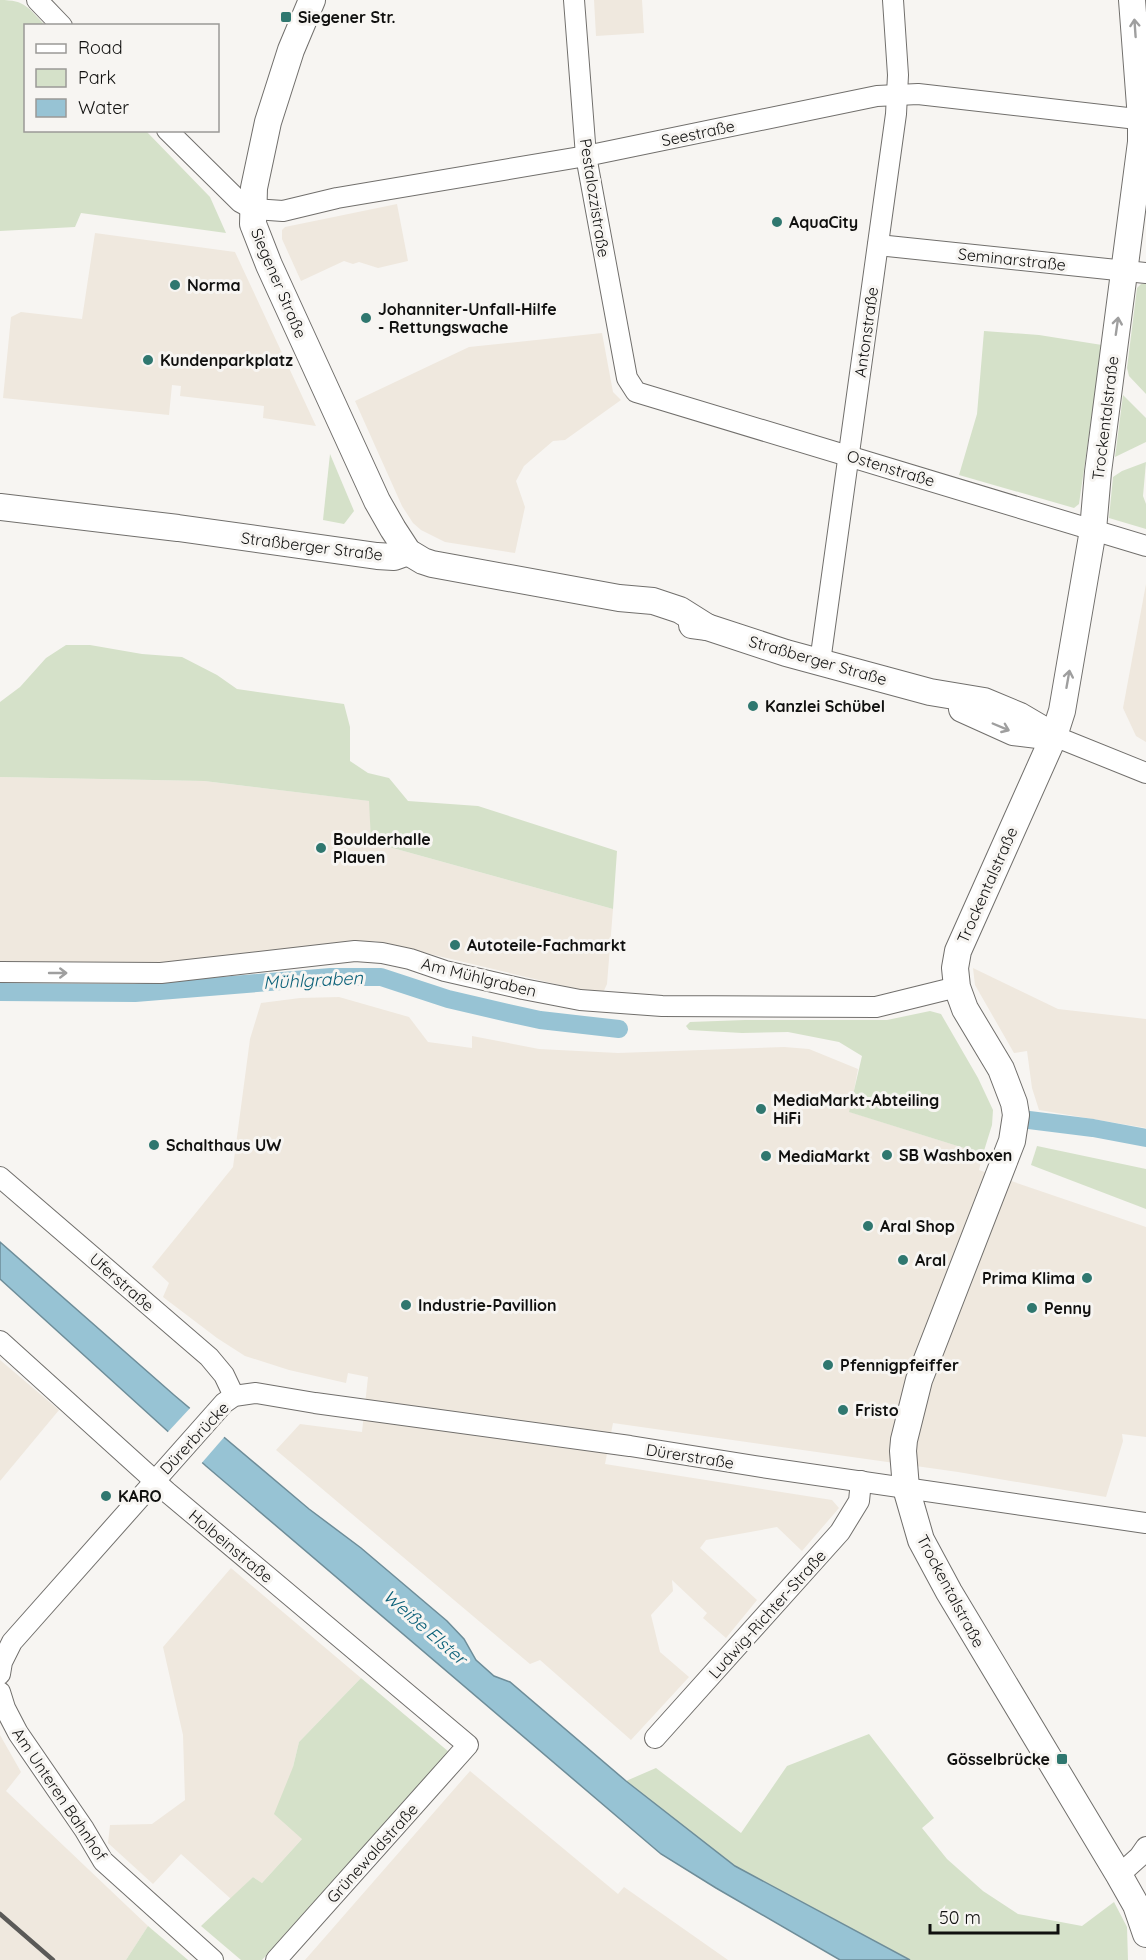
<svg xmlns="http://www.w3.org/2000/svg" width="1146" height="1960" viewBox="0 0 1146 1960" font-family="Quicksand,sans-serif">
	<style>
		.built { fill: #efe8de }
		.green { fill: #d5e1c9 }
		.water { fill: #97c3d4; stroke: #6e8d99; stroke-width: 1.5 }
		.pier { fill: #f7f5f2 }
		.lines { fill: none; stroke-linecap: round; stroke-linejoin: round }
		.canal { stroke: #97c3d4; stroke-width: 18 }
		.minor-casing { stroke: #716f6c; stroke-width: 22 }
		.major-casing { stroke: #716f6c; stroke-width: 28 }
		.minor { stroke: #fff; stroke-width: 20 }
		.major { stroke: #fff; stroke-width: 26 }
		.rail { stroke: #5b5a58; stroke-width: 4.5 }
		.oneway { stroke: #9f9f9f }
		.poi-dot { fill: #2f776f; stroke: #f7f5f2; stroke-width: 2 }
		.labels { text-anchor: middle; dominant-baseline: central; stroke-width: 6; stroke-linejoin: round; paint-order: stroke }
		.poi-label { font-size: 16px; font-weight: bold; fill: #10100f; stroke: #f7f5f2; text-anchor: start }
		.street-label { font-size: 16px; fill: #10100f; stroke: #f7f5f2 }
		.water-label { font-size: 18px; font-style: italic; fill: #0b6179; stroke: #f7f5f2 }
	</style>
	<rect width="100%" height="100%" fill="#f7f5f2"/>
	<g class="built">
		<polygon points="594,0 642,0 644,33 596,36"/>
		<polygon points="397,204 408,261 378,268 359,262 353,264 344,261 301,281 282,239 282,230 285,227"/>
		<polygon points="95,233 235,252 316,426 263,418 264,406 180,396 181,386 172,385 169,415 3,398 11,317 21,312 82,319"/>
		<polygon points="602,333 613,392 621,400 565,440 553,441 524,466 516,481 525,507 515,553 445,542 421,530 413,523 402,506 355,401 469,347"/>
		<polygon points="1146,584 1146,742 1136,736 1123,708"/>
		<polygon points="0,777 204,781 370,801 371,842 613,909 607,984 602,995 375,941 161,967 0,964"/>
		<polygon points="973,968 1058,1009 1146,1019 1146,1128 1039,1110 1032,1088 1027,1051 1014,1053 975,985"/>
		<polygon points="339,997 409,1017 428,1042 472,1048 472,1036 539,1049 618,1053 784,1047 809,1049 858,1069 850,1112 983,1154 979,1170 1146,1227 1146,1437 1122,1434 1123,1441 1106,1497 958,1472 613,1423 605,1464 832,1500 839,1508 802,1551 777,1527 706,1540 700,1548 757,1600 726,1638 703,1618 707,1613 672,1580 673,1591 651,1615 660,1652 689,1677 631,1740 540,1660 530,1664 276,1450 300,1424 362,1432 368,1377 348,1373 346,1383 289,1370 245,1356 217,1338 163,1297 169,1283 152,1267 233,1167 250,1039 261,1003 300,998"/>
		<polygon points="0,1360 59,1410 0,1481"/>
		<polygon points="231,1568 361,1678 299,1742 293,1767 302,1839 262,1883 253,1877 231,1899 181,1854 153,1884 108,1843 110,1825 152,1824 185,1800 183,1735 163,1647"/>
		<polygon points="0,1735 21,1772 6,1791 148,1926 126,1960 0,1960"/>
		<polygon points="470,1771 618,1894 624,1887 728,1960 305,1960"/>
	</g>
	<g class="green">
		<path d="M0,0c26,0 28,8 45,25l-19,1v104l120,1 64,66 16,36 -145,-20 -6,14 -75,4z"/>
		<polygon points="1141,284 1146,284 1146,394 1129,376 1127,368 1137,288"/>
		<polygon points="984,331 1039,335 1102,345 1079,504 1074,508 959,475 977,414"/>
		<polygon points="1123,395 1146,418 1146,442 1115,457"/>
		<polygon points="330,454 354,511 344,524 323,520"/>
		<polygon points="1146,462 1143,496 1146,504 1146,529 1109,518 1113,477 1122,471"/>
		<polygon points="66,645 90,645 142,654 182,657 217,675 237,689 344,704 350,727 350,761 368,773 389,778 408,801 478,806 617,851 613,909 371,842 369,801 204,781 0,777 0,702 20,687 46,658"/>
		<polygon points="930,1011 941,1014 978,1078 993,1110 992,1125 983,1154 849,1112 862,1056 839,1042 788,1032 742,1033 689,1030 686,1026 690,1022 745,1020 887,1020"/>
		<polygon points="1037,1146 1146,1169 1146,1209 1031,1165"/>
		<polygon points="361,1678 449,1752 262,1960 241,1960 201,1926 253,1877 262,1883 302,1839 274,1814 293,1767 299,1742"/>
		<polygon points="869,1734 934,1818 922,1828 947,1859 983,1891 1018,1914 1082,1926 1114,1902 1127,1927 1128,1960 910,1960 735,1866 626,1781 656,1768 741,1833 787,1766"/>
		<polygon points="148,1926 188,1960 126,1960"/>
	</g>
	<polygon class="water" points="0,1242 174,1395 309,1509 361,1548 447,1621 464,1639 476,1660 494,1676 510,1682 626,1781 735,1866 910,1960 840,1960 716,1888 661,1854 206,1466 0,1279"/>
	<polygon class="pier" points="192,1406 226,1435 200,1465 166,1434"/>
	<g class="lines">
		<g class="canal">
			<polyline points="0,992 135,993 331,977 381,977 448,999 508,1013 540,1020 619,1029"/>
			<polyline points="1029,1120 1093,1128 1146,1138"/>
		</g>
		<g class="minor-casing">
			<g id="minor">
				<polyline points="37,0 62,26"/>
				<polyline points="574,0 586,156 627,378 636,392 1146,546"/>
				<polyline points="167,130 240,202 253,209 283,211 337,198 586,156 877,96 918,94 1146,120"/>
				<polyline points="878,245 1146,273"/>
				<polyline points="820,662 896,114 898,75 893,0"/>
				<polyline points="1054,736 1146,773"/>
				<polyline points="0,972 161,973 355,951 382,953 410,959 445,971 523,989 580,1000 662,1006 876,1007 957,987"/>
				<polyline points="0,1177 209,1357 224,1375 234,1396"/>
				<polyline points="0,1341 167,1492 468,1745 276,1960"/>
				<polyline points="0,1674 2,1662 12,1642 224,1403 234,1396 256,1393 315,1403 630,1446 755,1466 1146,1523"/>
				<polyline points="0,1692 5,1708 18,1733 84,1829 103,1861 213,1960"/>
				<polyline points="655,1738 840,1532 859,1501 861,1481"/>
				<polyline points="1119,1875 1139,1857 1146,1847"/>
			</g>
		</g>
		<g class="major-casing">
			<g id="major">
				<polyline points="312,0 291,50 268,122 254,188 253,224 269,265 377,501 393,529 408,552 423,561 432,564 619,598 653,601 680,610 707,627"/>
				<polyline points="1132,0 1141,119 1141,142 1098,472 1093,530 1062,711 1054,736 958,951 955,968 957,987 965,1009 1001,1069 1014,1103 1016,1115 1012,1141 919,1380 904,1440 903,1451 906,1488 921,1540 949,1592 1119,1875 1136,1905 1146,1934"/>
				<polyline points="0,507 178,528 377,556 394,557 408,552"/>
				<polyline points="692,625 707,627 786,653 930,692 984,701 1020,716 1054,736"/>
				<polyline points="962,709 1013,732 1046,736"/>
			</g>
		</g>
		<use href="#minor" class="minor"/>
		<use href="#major" class="major"/>
		<polyline class="rail" points="0,1914 53,1960"/>
	</g>
	<defs><path id="oneway-shaft" d="M-6 0H5M1.5-3L5.5 0L1.5 3" fill="none" stroke-width="1.6" stroke-linecap="round" stroke-linejoin="round" transform="scale(1.5)"/></defs>
	<g class="oneway">
		<use href="#oneway-shaft" transform="translate(1135 28) rotate(-94)"/>
		<use href="#oneway-shaft" transform="translate(1117 326) rotate(-82)"/>
		<use href="#oneway-shaft" transform="translate(1068 679) rotate(-80)"/>
		<use href="#oneway-shaft" transform="translate(1001 727) rotate(23)"/>
		<use href="#oneway-shaft" transform="translate(58 973)"/>
	</g>
	<g class="poi-dot">
		<rect x="280" y="11" width="12" height="12" rx="3"/>
		<circle cx="777" cy="222" r="6"/>
		<circle cx="175" cy="285" r="6"/>
		<circle cx="366" cy="318" r="6"/>
		<circle cx="148" cy="360" r="6"/>
		<circle cx="753" cy="706" r="6"/>
		<circle cx="321" cy="848" r="6"/>
		<circle cx="455" cy="945" r="6"/>
		<circle cx="761" cy="1109" r="6"/>
		<circle cx="154" cy="1145" r="6"/>
		<circle cx="887" cy="1155" r="6"/>
		<circle cx="766" cy="1156" r="6"/>
		<circle cx="868" cy="1226" r="6"/>
		<circle cx="903" cy="1260" r="6"/>
		<circle cx="1087" cy="1278" r="6"/>
		<circle cx="406" cy="1305" r="6"/>
		<circle cx="1032" cy="1308" r="6"/>
		<circle cx="828" cy="1365" r="6"/>
		<circle cx="843" cy="1410" r="6"/>
		<circle cx="106" cy="1496" r="6"/>
		<rect x="1056" y="1753" width="12" height="12" rx="3"/>
	</g>
	<g class="labels">
		<g class="poi-label">
			<text x="298" y="17">Siegener Str.</text>
			<text x="789" y="222">AquaCity</text>
			<text x="187" y="285">Norma</text>
			<text x="378" y="309">Johanniter-Unfall-Hilfe<tspan x="378" dy="18">- Rettungswache</tspan></text>
			<text x="160" y="360">Kundenparkplatz</text>
			<text x="765" y="706">Kanzlei Schübel</text>
			<text x="333" y="839">Boulderhalle<tspan x="333" dy="18">Plauen</tspan></text>
			<text x="467" y="945">Autoteile-Fachmarkt</text>
			<text x="773" y="1100">MediaMarkt-Abteiling<tspan x="773" dy="18">HiFi</tspan></text>
			<text x="166" y="1145">Schalthaus UW</text>
			<text x="899" y="1155">SB Washboxen</text>
			<text x="778" y="1156">MediaMarkt</text>
			<text x="880" y="1226">Aral Shop</text>
			<text x="915" y="1260">Aral</text>
			<text x="1075" y="1278" text-anchor="end">Prima Klima</text>
			<text x="418" y="1305">Industrie-Pavillion</text>
			<text x="1044" y="1308">Penny</text>
			<text x="840" y="1365">Pfennigpfeiffer</text>
			<text x="855" y="1410">Fristo</text>
			<text x="118" y="1496">KARO</text>
			<text x="1050" y="1759" text-anchor="end">Gösselbrücke</text>
		</g>
		<g class="street-label">
			<text transform="translate(698 133) rotate(-12)">Seestraße</text>
			<text transform="translate(595 198) rotate(81)">Pestalozzistraße</text>
			<text transform="translate(1012 259) rotate(6)">Seminarstraße</text>
			<text transform="translate(279 283) rotate(67)">Siegener Straße</text>
			<text transform="translate(866 332) rotate(-82)">Antonstraße</text>
			<text transform="translate(1105 418) rotate(-83)">Trockentalstraße</text>
			<text transform="translate(891 468) rotate(17)">Ostenstraße</text>
			<text transform="translate(312 546) rotate(7)">Straßberger Straße</text>
			<text transform="translate(818 660) rotate(16)">Straßberger Straße</text>
			<text transform="translate(987 885) rotate(-66)">Trockentalstraße</text>
			<text transform="translate(479 977) rotate(14)">Am Mühlgraben</text>
			<text transform="translate(122 1282) rotate(41)">Uferstraße</text>
			<text transform="translate(194 1438) rotate(-47)">Dürerbrücke</text>
			<text transform="translate(690 1456) rotate(9)">Dürerstraße</text>
			<text transform="translate(231 1546) rotate(40)">Holbeinstraße</text>
			<text transform="translate(951 1591) rotate(62)">Trockentalstraße</text>
			<text transform="translate(767 1614) rotate(-48)">Ludwig-Richter-Straße</text>
			<text transform="translate(60 1794) rotate(56)">Am Unteren Bahnhof</text>
			<text transform="translate(372 1853) rotate(-48)">Grünewaldstraße</text>
		</g>
		<g class="water-label">
			<text transform="translate(313 980) rotate(-3)">Mühlgraben</text>
			<text transform="translate(425 1627) rotate(41)">Weiße Elster</text>
		</g>
	</g>
	<rect x="24" y="24" width="195" height="108" fill="#f7f5f2" stroke="#9b9997" stroke-width="1.5"/>
	<rect x="36" y="44" width="30" height="9" fill="#ffffff" stroke="#9b9997" stroke-width="1.5"/>
	<text x="78" y="54" font-size="18" fill="#10100f">Road</text>
	<rect x="36" y="69" width="30" height="18" fill="#d5e1c9" stroke="#9b9997" stroke-width="1.5"/>
	<text x="78" y="84" font-size="18" fill="#10100f">Park</text>
	<rect x="36" y="99" width="30" height="18" fill="#97c3d4" stroke="#9b9997" stroke-width="1.5"/>
	<text x="78" y="114" font-size="18" fill="#10100f">Water</text>
	<path d="M930 1924v9h128v-9" fill="none" stroke="#10100f" stroke-width="3"/>
	<text x="939" y="1924" font-size="18" fill="#10100f" stroke="#f7f5f2" stroke-width="4.5" paint-order="stroke">50 m</text>
</svg>
